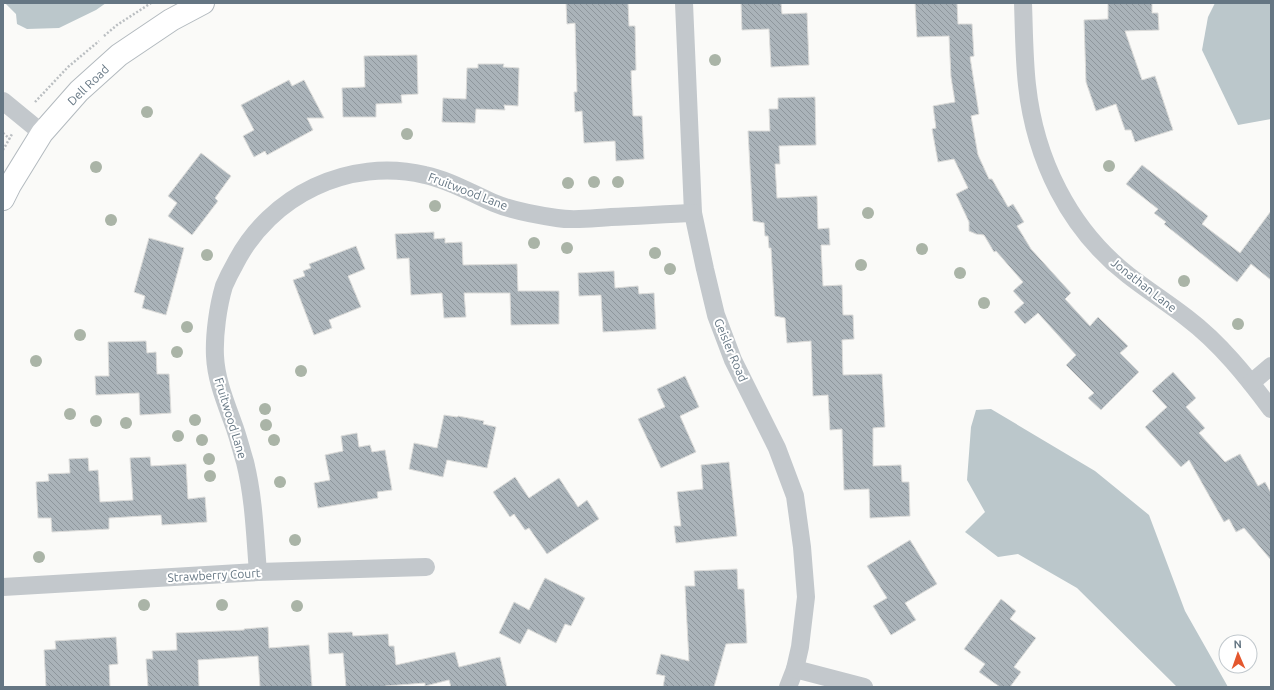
<svg xmlns="http://www.w3.org/2000/svg" width="1274" height="690" viewBox="0 0 1274 690" font-family="Ubuntu,sans-serif">
	<style>
		.water { fill: #bbc7cb }
		.building { fill: url(#building-back-hatch); stroke: #dcdcda }
		.lines { fill: none; stroke-linecap: round; stroke-linejoin: round }
		.secondary-casing { stroke: #b3babf; stroke-width: 24 }
		.path { stroke: #bbbfc2; stroke-width: 2.5; stroke-dasharray: 2 2; stroke-linecap: butt }
		.street { stroke: #c3c8cc; stroke-width: 18 }
		.secondary { stroke: #fff; stroke-width: 22 }
		.tree { fill: #aab4a7 }
		.labels { text-anchor: middle; dominant-baseline: central; stroke-width: 4; stroke-linejoin: round; paint-order: stroke }
		.street-label { font-size: 12px; fill: #657683; stroke: #fff }
	</style>
	<defs>
		<pattern id="building-back-hatch" width="6" height="6" patternUnits="userSpaceOnUse"><rect width="6" height="6" fill="#aab3b9"/><path d="M-1 5l2 2M0 0l6 6M5-1l2 2" fill="none" stroke="#8e969c"/></pattern>
	</defs>
	<rect width="100%" height="100%" fill="#fafaf8"/>
	<g class="water">
		<polygon points="5,3 106,3 96,10 59,28 27,29 17,24 16,14"/>
		<polygon points="1215,3 1271,3 1271,119 1238,125 1202,50 1208,17"/>
		<polygon points="991,409 1095,471 1149,515 1185,611 1228,687 1177,687 1077,588 1018,554 998,557 965,532 985,512 967,480 971,427 976,410"/>
	</g>
	<g class="building">
		<polygon points="566,3 628,3 629,26 635,26 636,70 631,71 633,116 642,116 644,159 616,161 615,141 584,143 582,111 575,112 574,92 577,92 575,23 567,24"/>
		<polygon points="741,3 781,3 782,14 807,13 809,65 771,67 769,29 742,30"/>
		<polygon points="915,3 957,3 958,24 972,24 974,56 970,57 979,114 971,116 978,155 989,179 992,179 1008,207 1013,204 1024,222 1017,226 1031,249 1071,293 1065,299 1090,326 1098,317 1128,346 1120,353 1139,372 1101,410 1088,398 1094,393 1066,365 1076,355 1038,313 1025,324 1014,312 1024,303 1013,291 1023,282 996,251 994,252 984,235 976,234 969,231 969,222 956,194 968,188 954,159 938,162 932,129 936,128 933,106 955,102 951,77 949,36 917,37"/>
		<polygon points="1108,3 1152,3 1152,13 1158,13 1159,30 1125,31 1142,80 1155,76 1173,130 1135,142 1131,130 1125,130 1116,104 1096,111 1086,82 1084,20 1108,19"/>
		<polygon points="417,55 418,94 401,95 402,103 376,104 376,117 343,117 342,88 365,87 364,56"/>
		<polygon points="478,64 504,64 503,67 519,68 518,106 504,105 505,110 476,109 475,123 442,122 443,98 466,99 467,68 478,68"/>
		<polygon points="289,80 292,86 304,80 324,118 307,118 313,130 267,155 265,151 254,157 243,136 254,130 241,105"/>
		<polygon points="815,97 816,145 779,146 780,164 775,164 777,198 817,196 818,229 829,228 830,245 821,245 823,286 842,285 843,315 853,315 854,339 842,340 843,375 882,374 885,427 873,428 873,466 901,465 902,482 909,482 910,516 870,518 869,489 844,490 842,429 830,430 828,395 813,396 811,341 787,343 785,318 775,316 771,248 769,248 768,236 765,236 764,223 753,221 748,131 770,131 769,109 778,109 778,98"/>
		<polygon points="201,153 231,176 215,198 218,201 192,235 168,216 177,203 168,196"/>
		<polygon points="1142,165 1208,216 1202,224 1240,253 1271,211 1271,280 1251,264 1237,282 1164,224 1166,222 1154,213 1158,209 1126,184"/>
		<polygon points="434,232 434,239 445,238 445,243 462,242 463,265 517,264 518,291 559,291 559,324 511,325 510,293 464,293 466,317 444,318 442,293 411,295 409,258 397,259 395,234"/>
		<polygon points="149,238 184,248 166,315 142,308 145,296 134,292"/>
		<polygon points="356,246 365,269 348,276 361,307 329,320 332,328 314,335 293,280 305,276 303,271 311,268 309,264"/>
		<polygon points="614,271 615,288 638,286 639,294 654,293 656,329 603,332 601,295 579,296 578,273"/>
		<polygon points="146,341 147,353 156,352 157,374 169,374 171,413 140,415 139,393 96,395 95,376 109,376 108,342"/>
		<polygon points="1173,372 1196,398 1186,407 1205,428 1199,433 1225,462 1240,454 1258,486 1265,482 1271,493 1271,560 1244,528 1236,532 1229,519 1224,522 1189,460 1181,467 1145,427 1167,407 1152,391"/>
		<polygon points="685,376 699,407 680,416 696,452 661,468 638,419 665,407 657,389"/>
		<polygon points="444,415 457,417 458,416 484,421 483,424 496,427 487,468 447,460 443,477 409,469 414,443 437,448"/>
		<polygon points="357,433 359,447 370,445 372,452 385,450 392,490 377,492 378,498 318,508 314,483 330,480 325,455 343,451 341,436"/>
		<polygon points="150,457 151,466 186,464 188,499 205,497 207,522 162,525 161,515 109,518 109,529 52,532 51,518 38,518 36,482 49,481 48,474 70,473 69,459 88,458 89,471 98,470 100,502 133,500 130,458"/>
		<polygon points="729,462 737,536 676,543 674,526 681,526 677,492 703,489 701,465"/>
		<polygon points="515,477 529,498 559,478 578,507 587,500 599,519 547,554 529,528 525,530 514,514 510,517 493,492"/>
		<polygon points="910,540 937,584 905,603 916,620 891,635 873,606 887,598 867,566"/>
		<polygon points="737,569 738,589 744,589 747,643 726,644 714,687 663,687 665,676 656,674 661,654 689,661 685,586 695,586 694,571"/>
		<polygon points="545,578 585,598 571,626 565,624 556,643 528,629 520,644 499,633 514,602 529,610"/>
		<polygon points="1001,599 1016,611 1010,619 1036,638 1014,667 1021,672 1010,687 1000,687 979,672 985,664 964,649"/>
		<polygon points="268,627 269,648 309,645 312,687 260,687 258,656 198,660 199,687 148,687 146,659 153,659 152,651 177,650 176,633 244,630 244,629"/>
		<polygon points="352,632 353,636 388,634 389,646 394,646 396,665 455,652 459,667 500,657 507,687 451,687 449,680 425,686 425,683 385,686 385,687 346,687 343,653 329,654 328,633"/>
		<polygon points="116,637 118,664 109,665 110,687 46,687 44,650 56,649 55,641"/>
	</g>
	<g class="lines">
		<g class="secondary-casing">
			<polyline id="secondary" points="3,199 10,185 42,133 79,91 119,55 171,20 203,3"/>
		</g>
		<g class="path">
			<polyline points="104,36 117,25 151,3"/>
			<polyline points="35,102 68,67 99,41"/>
			<polyline points="3,133 10,139"/>
			<polyline points="3,150 12,134"/>
		</g>
		<g class="street">
			<polyline points="684,3 693,213 705,269 716,315 733,360 777,448 795,496 802,547 806,597 800,647 795,669 788,687"/>
			<path d="M1023,3c1,27 1,55 4,82 8,74 42,144 101,190 19,15 40,28 59,43 33,25 60,59 84,91"/>
			<polyline points="3,101 42,133"/>
			<polyline points="1251,383 1271,366"/>
			<path d="M258,572c-3,-36 -4,-74 -13,-110 -4,-13 -7,-26 -12,-39 -8,-22 -17,-44 -18,-67 -1,-21 3,-50 9,-70 3,-7 7,-15 11,-22 35,-69 114,-107 190,-89 24,5 46,18 69,28 19,8 42,12 63,15 18,3 36,0 54,-1 27,-1 55,-3 82,-4"/>
			<polyline points="3,587 258,572 426,567"/>
			<polyline points="795,669 864,687"/>
		</g>
		<use href="#secondary" class="secondary"/>
	</g>
	<g class="tree">
		<circle cx="715" cy="60" r="6"/>
		<circle cx="147" cy="112" r="6"/>
		<circle cx="407" cy="134" r="6"/>
		<circle cx="1109" cy="166" r="6"/>
		<circle cx="96" cy="167" r="6"/>
		<circle cx="594" cy="182" r="6"/>
		<circle cx="618" cy="182" r="6"/>
		<circle cx="568" cy="183" r="6"/>
		<circle cx="435" cy="206" r="6"/>
		<circle cx="868" cy="213" r="6"/>
		<circle cx="111" cy="220" r="6"/>
		<circle cx="534" cy="243" r="6"/>
		<circle cx="567" cy="248" r="6"/>
		<circle cx="922" cy="249" r="6"/>
		<circle cx="655" cy="253" r="6"/>
		<circle cx="207" cy="255" r="6"/>
		<circle cx="861" cy="265" r="6"/>
		<circle cx="670" cy="269" r="6"/>
		<circle cx="960" cy="273" r="6"/>
		<circle cx="1184" cy="281" r="6"/>
		<circle cx="984" cy="303" r="6"/>
		<circle cx="1238" cy="324" r="6"/>
		<circle cx="187" cy="327" r="6"/>
		<circle cx="80" cy="335" r="6"/>
		<circle cx="177" cy="352" r="6"/>
		<circle cx="36" cy="361" r="6"/>
		<circle cx="301" cy="371" r="6"/>
		<circle cx="265" cy="409" r="6"/>
		<circle cx="70" cy="414" r="6"/>
		<circle cx="195" cy="420" r="6"/>
		<circle cx="96" cy="421" r="6"/>
		<circle cx="126" cy="423" r="6"/>
		<circle cx="266" cy="425" r="6"/>
		<circle cx="178" cy="436" r="6"/>
		<circle cx="202" cy="440" r="6"/>
		<circle cx="274" cy="440" r="6"/>
		<circle cx="209" cy="459" r="6"/>
		<circle cx="210" cy="476" r="6"/>
		<circle cx="280" cy="482" r="6"/>
		<circle cx="295" cy="540" r="6"/>
		<circle cx="39" cy="557" r="6"/>
		<circle cx="144" cy="605" r="6"/>
		<circle cx="222" cy="605" r="6"/>
		<circle cx="297" cy="606" r="6"/>
	</g>
	<g class="labels">
		<g class="street-label">
			<text transform="translate(88 85) rotate(-44)">Dell Road</text>
			<text transform="translate(468 191) rotate(21)">Fruitwood Lane</text>
			<text transform="translate(1144 285) rotate(38)">Jonathan Lane</text>
			<text transform="translate(731 350) rotate(67)">Geisler Road</text>
			<text transform="translate(231 418) rotate(73)">Fruitwood Lane</text>
			<text transform="translate(214 575) rotate(-3)">Strawberry Court</text>
		</g>
	</g>
	<rect width="1274" height="690" fill="none" stroke="#657683" stroke-width="8"/>
	<g transform="translate(1238 654) rotate(358)"><circle r="19" fill="#ffffff" stroke="#c1c8cd"/>
	<path d="M0-3L7 15L0 10L-7 15Z" fill="#e4572e"/>
	<text y="-6" font-size="11" font-weight="bold" text-anchor="middle" fill="#657683">N</text>
	</g>
</svg>
